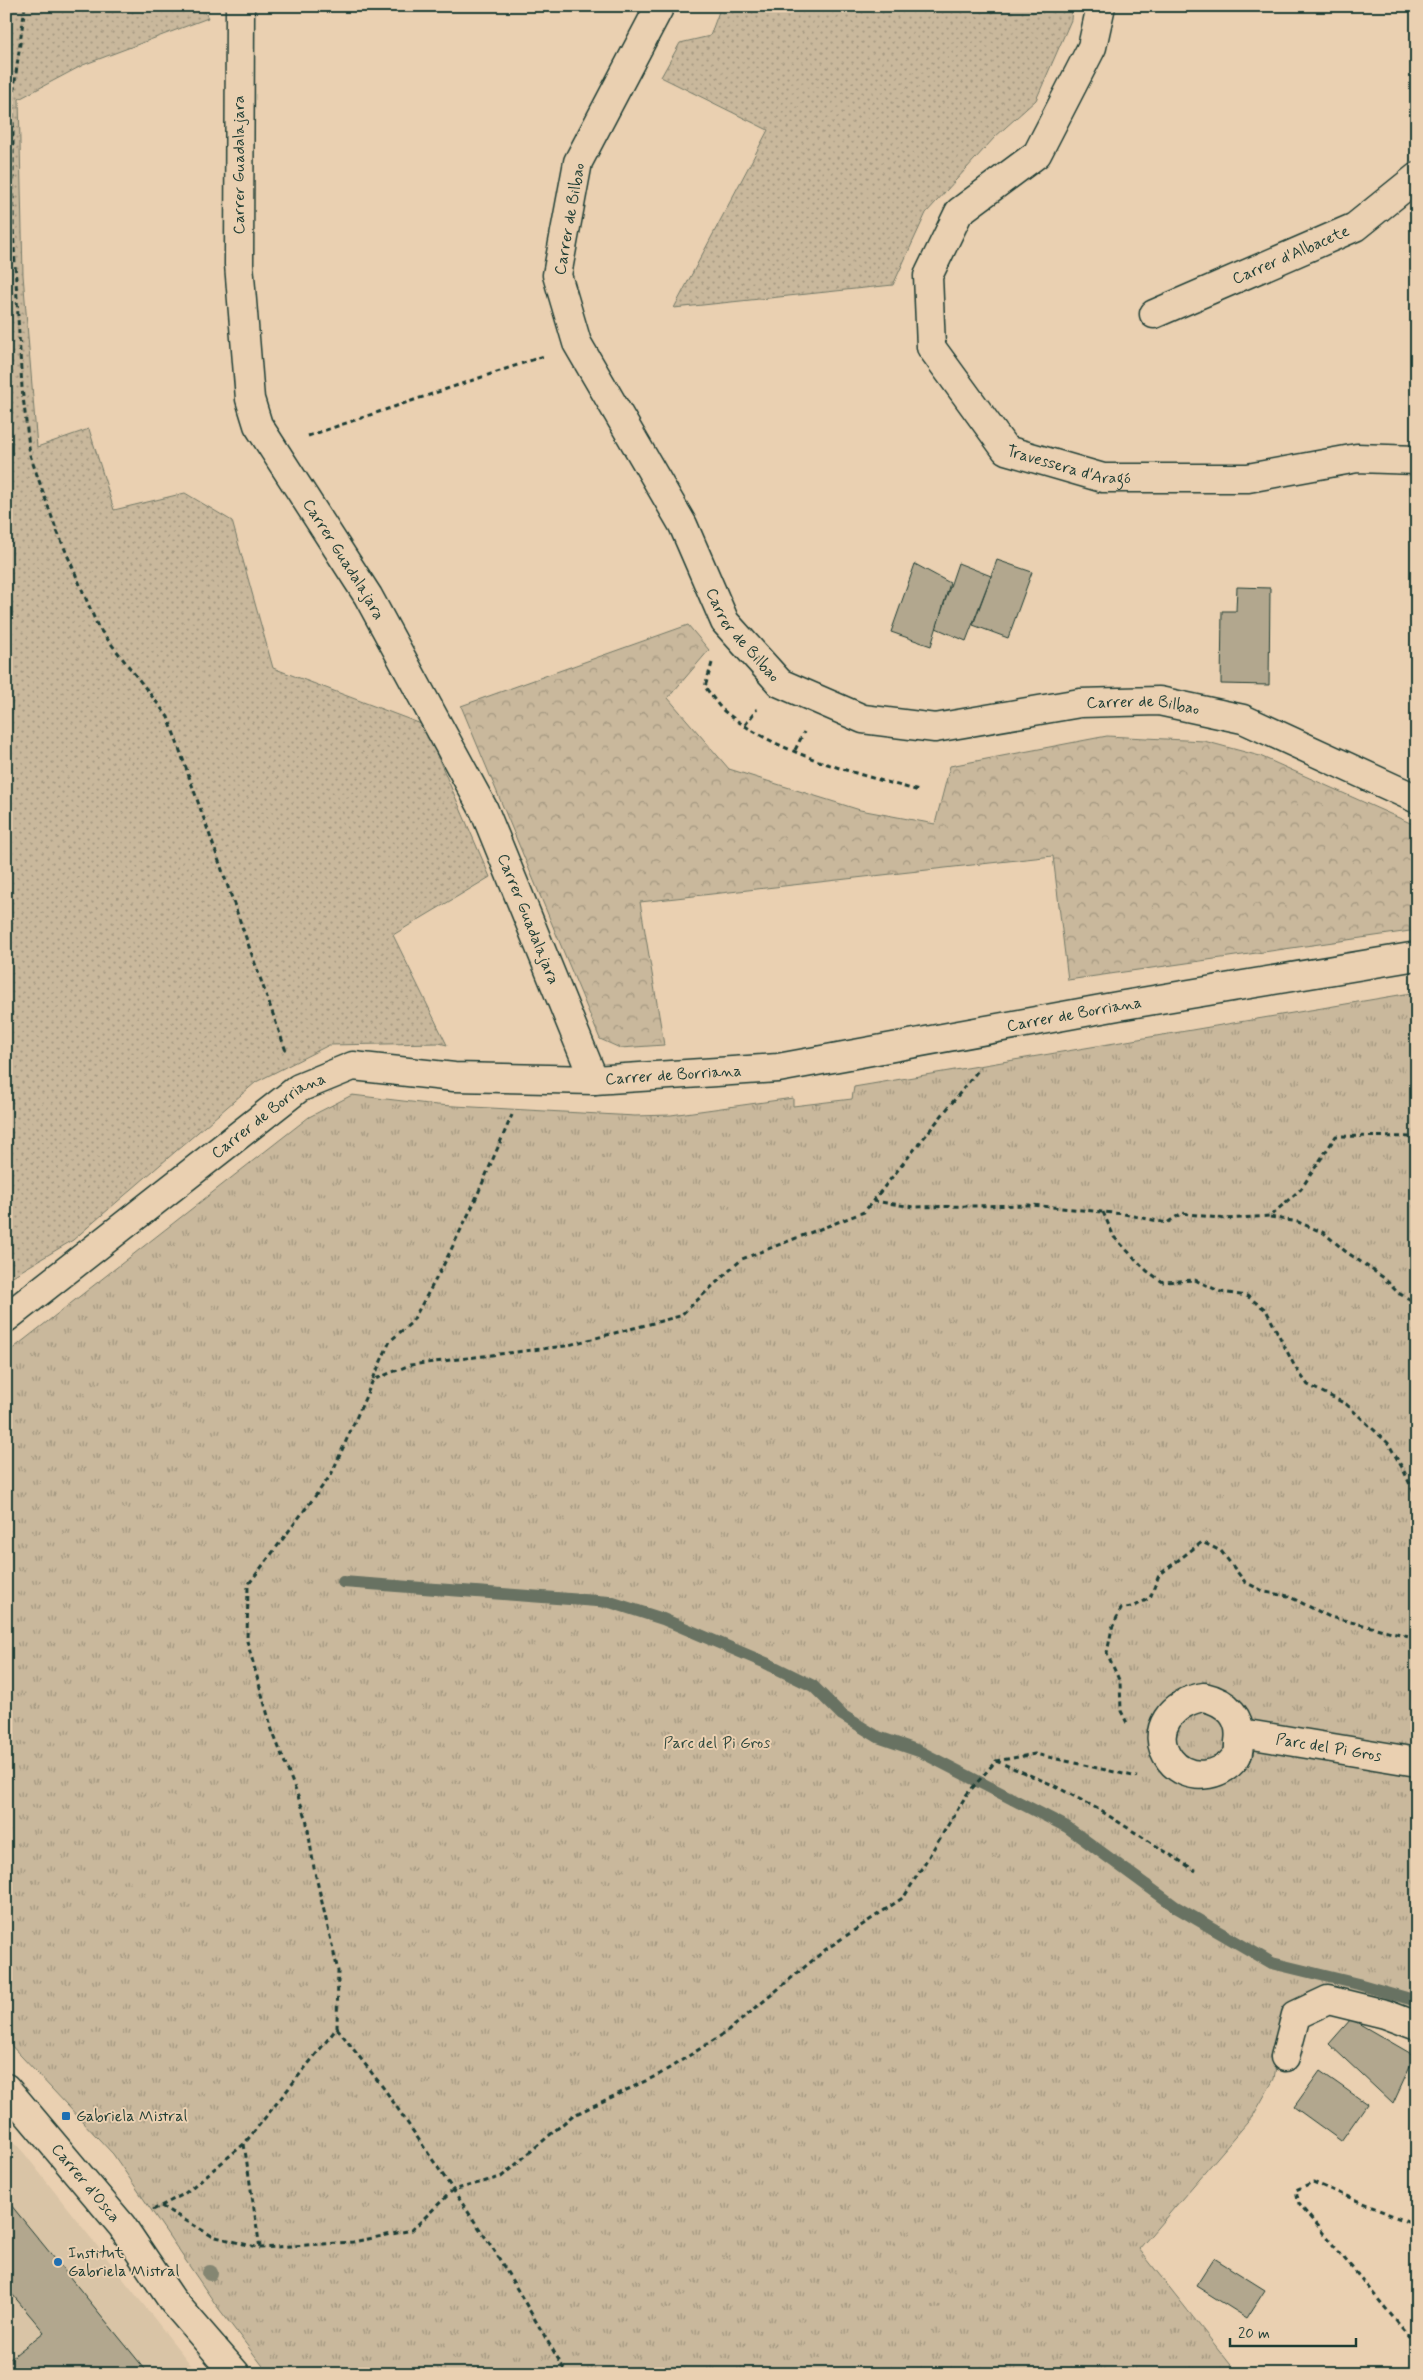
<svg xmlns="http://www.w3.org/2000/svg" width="1423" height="2380" viewBox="0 0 1423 2380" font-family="Mynerve,sans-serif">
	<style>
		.built { fill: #d9c4a6 }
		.grass { fill: url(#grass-dots); stroke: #747a68 }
		.forest { fill: url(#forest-crowns); stroke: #747a68 }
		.park { fill: url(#park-tufts); stroke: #747a68 }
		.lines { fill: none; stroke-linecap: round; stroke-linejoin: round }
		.stream { stroke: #687262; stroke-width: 12 }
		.building { fill: #b2a78e; stroke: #1f3d34 }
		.minor-casing { stroke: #1f3d34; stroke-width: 31 }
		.path { stroke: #1f3d34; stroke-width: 3; stroke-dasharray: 5 4; stroke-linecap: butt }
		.minor { stroke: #ead0b1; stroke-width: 28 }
		.tree { fill: #848672 }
		.poi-dot { fill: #1f6fb2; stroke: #ead0b1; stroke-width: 2 }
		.labels { text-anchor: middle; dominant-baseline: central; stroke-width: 4; stroke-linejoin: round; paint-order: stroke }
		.street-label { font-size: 16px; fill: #1f3d34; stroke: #ead0b1 }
		.park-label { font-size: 16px; fill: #30493e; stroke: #ead0b1 }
		.poi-label { font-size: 16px; fill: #1f3d34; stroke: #ead0b1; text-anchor: start }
	</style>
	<defs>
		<pattern id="grass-dots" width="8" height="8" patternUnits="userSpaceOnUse" patternTransform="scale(1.25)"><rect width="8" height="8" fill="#c9b89c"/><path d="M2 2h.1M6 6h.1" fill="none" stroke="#a39780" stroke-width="1.8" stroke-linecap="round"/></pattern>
		<pattern id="forest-crowns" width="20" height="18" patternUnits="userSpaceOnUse" patternTransform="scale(1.25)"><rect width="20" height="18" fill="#c9b89c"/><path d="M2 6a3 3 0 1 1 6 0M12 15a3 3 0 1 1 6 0" fill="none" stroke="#a39780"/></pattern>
		<pattern id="park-tufts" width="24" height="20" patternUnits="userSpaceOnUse" patternTransform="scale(1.25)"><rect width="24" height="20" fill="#c9b89c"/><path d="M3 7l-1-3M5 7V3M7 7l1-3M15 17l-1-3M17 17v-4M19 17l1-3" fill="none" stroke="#a39780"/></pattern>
	</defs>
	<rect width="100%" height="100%" fill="#ead0b1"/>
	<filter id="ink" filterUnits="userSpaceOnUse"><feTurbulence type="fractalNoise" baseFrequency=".02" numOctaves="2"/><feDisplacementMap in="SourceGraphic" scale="10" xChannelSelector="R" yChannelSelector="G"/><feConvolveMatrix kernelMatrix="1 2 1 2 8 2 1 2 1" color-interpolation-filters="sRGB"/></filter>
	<g filter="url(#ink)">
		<polygon class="built" points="6,2133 24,2153 198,2374 6,2374"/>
		<g class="grass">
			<polygon points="6,6 202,6 208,18 83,65 19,99 23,275 37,447 89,429 114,510 185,493 232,521 273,668 424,725 490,877 393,935 447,1045 439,1043 329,1045 256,1082 73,1240 6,1280"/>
			<polygon points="721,6 1072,6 1071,20 1036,100 995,137 926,213 893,285 674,308 768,130 661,77 680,43 710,36"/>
		</g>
		<polygon class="forest" points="688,625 709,650 668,698 729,769 860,810 935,824 950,766 1107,736 1204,741 1260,756 1417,826 1417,930 1068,980 1053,856 640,902 664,1045 620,1048 600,1039 461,706"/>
		<polygon class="park" points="1417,992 1417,2016 1363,1995 1283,2022 1274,2079 1253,2116 1139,2249 1238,2374 269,2374 216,2305 113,2154 6,2040 6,1354 309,1117 352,1095 437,1105 635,1116 671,1115 793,1098 793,1106 852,1099 854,1087"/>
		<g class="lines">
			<polyline class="stream" points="343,1582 610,1602 663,1619 766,1663 813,1686 842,1715 878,1737 919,1751 1067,1827 1176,1907 1272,1963 1358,1984 1417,2001"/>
		</g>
		<g class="building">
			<polygon points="997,560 1032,572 1008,638 973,625"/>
			<polygon points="958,563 991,576 966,641 936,628"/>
			<polygon points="915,564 950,583 931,646 891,632"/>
			<polygon points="1237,587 1270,588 1269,685 1221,684 1222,611 1236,611"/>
			<polygon points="1351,2019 1415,2056 1393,2104 1329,2044"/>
			<polygon points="1320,2071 1367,2104 1341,2141 1294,2107"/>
			<polygon points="6,2199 149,2374 6,2374 6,2362 44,2332 12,2294 6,2298"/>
			<polygon points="1214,2258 1265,2290 1247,2318 1196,2286"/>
		</g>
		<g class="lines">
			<g class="minor-casing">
				<g id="minor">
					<path id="s1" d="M240,6l-1,258 11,135 8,26 110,171 116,214 110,270"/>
					<path id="s2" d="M660,6l-82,156 -21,113 20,68 106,182 42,97 55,61 83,36 72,9 145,-25 79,-2 84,18 174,80"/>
					<path id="s3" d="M1101,6l-9,41 -55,107 -78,58 -31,64 3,71 75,103 97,28h145l109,-20 60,2"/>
					<path id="s4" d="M1154,314l201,-87 62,-50"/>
					<path id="s5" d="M6,1318l293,-230 54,-22 101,11 140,3 184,-12 340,-62 299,-50"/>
					<path d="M1204,1697c23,5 39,21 35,45 0,5 0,11 -3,15 -15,21 -49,25 -66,3 -22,-29 3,-59 34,-63z"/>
					<path id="s6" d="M1241,1733l176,29"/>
					<polyline points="1285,2057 1296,2015 1328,2000 1385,2014 1417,2026"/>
					<path id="s7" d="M6,2088l116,138 50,74 64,74"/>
				</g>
			</g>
			<g class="path">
				<polyline points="25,6 13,96 13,228 22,388 30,455 55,526 98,627 168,717 287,1054"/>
				<polyline points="308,436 544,356"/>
				<path d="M712,663l-7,24c6,7 12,18 19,24 55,44 128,61 195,80"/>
				<polyline points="745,725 757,709"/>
				<polyline points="795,750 804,732"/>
				<polyline points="873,1201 914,1207 1031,1205 1124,1214 1167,1223 1182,1213 1225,1219 1270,1216 1301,1189 1336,1136 1417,1137"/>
				<polyline points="1103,1212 1114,1237 1147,1271 1163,1282 1195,1280 1221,1292 1247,1296 1266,1310 1295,1367 1308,1385 1346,1404 1388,1443 1403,1469 1417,1500"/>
				<polyline points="1270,1217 1298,1222 1324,1233 1345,1251 1384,1278 1398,1293 1417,1303"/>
				<polyline points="373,1379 390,1341 412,1322 441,1270 473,1205 512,1115"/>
				<polyline points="1127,1723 1121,1711 1120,1682 1107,1653 1112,1628 1121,1609 1135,1606 1150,1598 1159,1575 1202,1542 1221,1551 1245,1582 1265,1592 1288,1596 1330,1617 1417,1638"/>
				<polyline points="996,1761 1053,1785 1098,1809 1196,1871"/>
				<polyline points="337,2028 385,2090 494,2250 567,2374"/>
				<polyline points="244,2144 260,2248"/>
				<polyline points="161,2206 212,2236 260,2248 353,2242 412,2230 453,2190 501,2177 572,2116 660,2074 728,2031 825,1950 904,1897 967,1794 996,1761 1035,1754 1137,1777"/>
				<polyline points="153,2210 184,2194 244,2144 337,2028 338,1971 314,1868 306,1817 272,1730 247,1641 248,1585 331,1475 373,1380 410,1365 565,1346 680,1316 742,1259 864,1212 980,1068"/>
				<polyline points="1417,2226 1313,2182 1296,2190 1299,2204 1417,2346"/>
			</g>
			<use href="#minor" class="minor"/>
		</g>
		<circle class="tree" cx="210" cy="2273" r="8"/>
	</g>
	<g class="poi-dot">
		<rect x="61" y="2111" width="10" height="10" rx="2.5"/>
		<circle cx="58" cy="2262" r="5"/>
	</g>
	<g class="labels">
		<g class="street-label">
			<text transform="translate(239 165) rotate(-90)">Carrer Guadalajara</text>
			<text transform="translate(570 219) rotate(-80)">Carrer de Bilbao</text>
			<text stroke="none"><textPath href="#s4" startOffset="149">Carrer d'Albacete</textPath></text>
			<text stroke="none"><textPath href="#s3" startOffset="594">Travessera d'Aragó</textPath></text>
			<text stroke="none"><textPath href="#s1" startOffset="580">Carrer Guadalajara</textPath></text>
			<text stroke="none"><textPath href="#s2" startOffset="699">Carrer de Bilbao</textPath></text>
			<text stroke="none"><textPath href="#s2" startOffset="1134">Carrer de Bilbao</textPath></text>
			<text stroke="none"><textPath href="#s1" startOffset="985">Carrer Guadalajara</textPath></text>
			<text stroke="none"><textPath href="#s5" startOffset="1158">Carrer de Borriana</textPath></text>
			<text stroke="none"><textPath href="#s5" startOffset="752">Carrer de Borriana</textPath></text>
			<text stroke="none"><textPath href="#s5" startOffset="332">Carrer de Borriana</textPath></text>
			<text stroke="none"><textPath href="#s6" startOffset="89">Parc del Pi Gros</textPath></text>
			<text stroke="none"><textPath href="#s7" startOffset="124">Carrer d'Osca</textPath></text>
		</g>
		<g class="park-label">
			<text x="717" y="1743">Parc del Pi Gros</text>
		</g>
		<g class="poi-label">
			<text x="76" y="2116">Gabriela Mistral</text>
			<text x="68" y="2253">Institut<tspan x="68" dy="18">Gabriela Mistral</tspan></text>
		</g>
	</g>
	<rect width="1423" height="2380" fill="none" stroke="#ead0b1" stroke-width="25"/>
	<rect x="12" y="12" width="1398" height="2355" fill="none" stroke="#1f3d34" stroke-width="2" filter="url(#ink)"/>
	<path d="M1230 2338v8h126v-8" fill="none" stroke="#1f3d34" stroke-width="2.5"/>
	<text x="1238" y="2338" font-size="15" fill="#1f3d34" stroke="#ead0b1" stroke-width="4" paint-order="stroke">20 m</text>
</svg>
